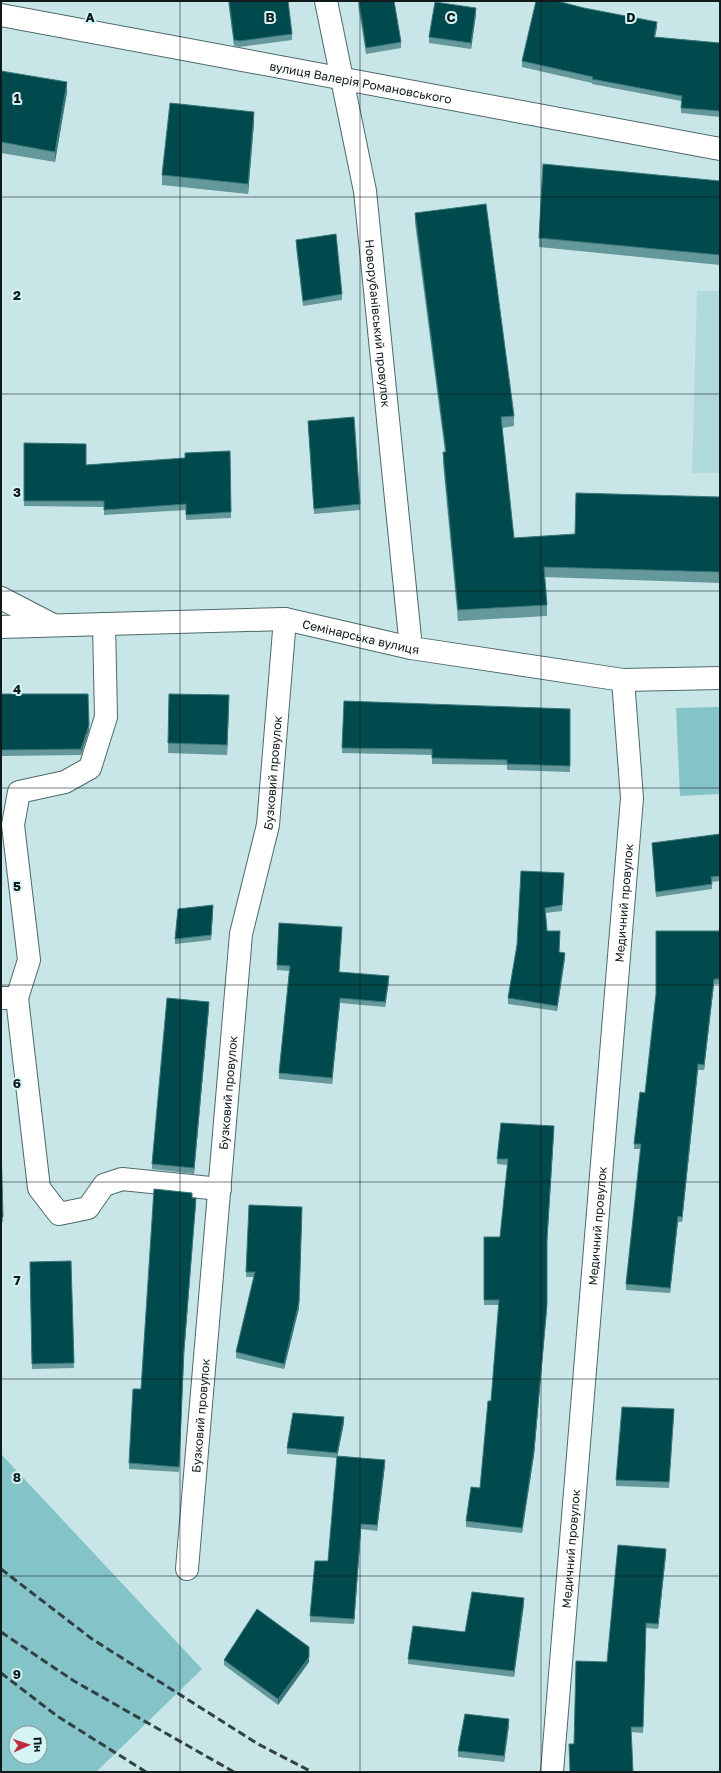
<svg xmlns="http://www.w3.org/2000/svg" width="721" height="1773" viewBox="0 0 721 1773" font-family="'Golos Text',sans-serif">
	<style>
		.built { fill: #b2d9db }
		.green { fill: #84c3c7; fill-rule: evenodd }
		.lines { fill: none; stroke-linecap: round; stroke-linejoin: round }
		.minor-casing { stroke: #4e696b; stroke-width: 24 }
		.minor { stroke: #fff; stroke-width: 22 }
		.rail { stroke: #324142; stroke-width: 3; stroke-dasharray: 8 4; stroke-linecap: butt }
		.wall { fill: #64989a }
		.shaded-wall { fill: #3c787b }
		.building { fill: #00494c; stroke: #3c787b }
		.grid { fill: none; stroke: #0f1a1b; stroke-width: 1; stroke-opacity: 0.55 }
		.labels { text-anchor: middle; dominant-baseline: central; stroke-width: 4; stroke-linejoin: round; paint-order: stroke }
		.street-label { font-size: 12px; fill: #0f1a1b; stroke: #d5f4f6 }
		.grid-label { font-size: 13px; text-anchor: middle; font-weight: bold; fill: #0f1a1b; stroke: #d5f4f6; stroke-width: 4; stroke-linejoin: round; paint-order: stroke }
	</style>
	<rect width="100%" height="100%" fill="#c8e6e8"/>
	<polygon class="built" points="697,291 720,291 720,473 692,473"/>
	<g class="green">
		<polygon points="720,707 720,794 680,796 676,708"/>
		<path d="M1,1454l201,215 -106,103h-95zM16,1733h24v24h-24z"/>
	</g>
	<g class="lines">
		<g class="minor-casing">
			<g id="minor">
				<path id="s1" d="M326,1l39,190 46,457"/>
				<path id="s2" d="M1,15l719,134"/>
				<polyline points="1,598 53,625"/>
				<path id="s3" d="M1,627l284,-8 126,29 212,32 97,-2"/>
				<polyline points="1,998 17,998 29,960 13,825 19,792 65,782 90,768 106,717 104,624"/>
				<polyline points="17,998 39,1188 59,1214 88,1208 104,1185 122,1179 220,1189"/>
				<path id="s4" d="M187,1569l54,-635 27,-109 17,-206"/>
				<path id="s5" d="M552,1772l80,-974 -9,-118"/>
			</g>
		</g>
		<use href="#minor" class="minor"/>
		<g class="rail">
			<polyline points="1,1569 92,1639 258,1744 312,1772"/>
			<polyline points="1,1632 74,1681 234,1772"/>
			<polyline points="1,1673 57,1716 146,1772"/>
		</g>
	</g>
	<g class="wall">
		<polygon points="228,1 288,1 292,34 292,40 240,47 234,46"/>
		<polygon points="358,1 401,42 401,48 366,54 358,5"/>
		<polygon points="476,14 471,49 429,43 429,37"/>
		<polygon points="657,27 655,37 720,43 720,117 681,113 681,101 592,84 592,83 522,67 522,61"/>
		<polygon points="1,71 67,92 55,162 1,153"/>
		<polygon points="254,123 248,194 162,185 162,175"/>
		<polygon points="720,181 720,265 539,247 539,238"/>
		<polygon points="415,213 514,416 514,426 502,428 514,538 575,534 720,497 720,583 544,577 547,605 547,616 458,621 443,463 443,452 445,452 415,223"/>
		<polygon points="296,240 342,294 342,300 303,306 296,246"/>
		<polygon points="308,421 360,504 360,510 314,514"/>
		<polygon points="24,443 86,465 185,458 230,451 231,518 186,520 186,510 104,515 104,507 24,506"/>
		<polygon points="1,694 89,730 81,755 1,756"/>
		<polygon points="169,694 229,705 227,755 168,753"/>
		<polygon points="570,709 570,772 507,770 507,765 432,764 432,755 342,753 342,748"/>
		<polygon points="720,834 720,881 712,882 712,889 656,897 652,843"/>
		<polygon points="564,878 562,911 546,913 547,931 560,936 559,952 565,958 557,1011 508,1004 508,998 517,945"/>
		<polygon points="213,910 211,940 175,944 175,939"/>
		<polygon points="720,931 720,984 714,984 704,1070 698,1070 682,1222 678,1222 670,1293 626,1290 626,1284 641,1149 634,1149 634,1144 645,1093"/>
		<polygon points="342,932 339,972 389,981 385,1007 340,1003 332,1084 279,1079 279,1073 289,971 277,970 277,965"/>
		<polygon points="209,1007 194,1174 152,1169 152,1164"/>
		<polygon points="554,1131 547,1243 547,1309 534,1455 522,1533 466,1527 466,1521 480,1488 491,1401 499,1305 484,1305 484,1237 500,1237 508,1165 497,1164 497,1159"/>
		<polygon points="1,1145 3,1217 3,1222 1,1222"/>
		<polygon points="192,1198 196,1203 184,1354 179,1472 129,1469 129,1463 141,1389"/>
		<polygon points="249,1205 299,1308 284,1369 236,1358 236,1352 254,1277 246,1277"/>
		<polygon points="71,1261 74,1368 32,1369 30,1262"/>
		<polygon points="674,1414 669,1488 616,1486 616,1480"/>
		<polygon points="344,1423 337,1456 385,1465 377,1531 361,1529 354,1624 310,1622 310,1616 328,1561 337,1458 287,1454 287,1448"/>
		<polygon points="666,1554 658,1629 646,1628 643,1733 631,1732 574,1744 607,1662"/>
		<polygon points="524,1604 514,1677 408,1664 408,1659"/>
		<polygon points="224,1660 309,1662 278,1705 224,1665"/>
		<polygon points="509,1725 504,1762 458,1757 458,1751"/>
	</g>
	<g class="shaded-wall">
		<polygon points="476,8 476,14 471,49 471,43"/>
		<polygon points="657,22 657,27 654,42 654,37"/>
		<polygon points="67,82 67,92 55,162 55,152"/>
		<polygon points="254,112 254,123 248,194 248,184"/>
		<polygon points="229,695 229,705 227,755 227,745"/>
		<polygon points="89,725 89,730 81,755 81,749"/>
		<polygon points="213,905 213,910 211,940 211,935"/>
		<polygon points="565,953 565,958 557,1011 557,1006"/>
		<polygon points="389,976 389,981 385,1007 385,1002"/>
		<polygon points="714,979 714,984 704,1070 704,1065"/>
		<polygon points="340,998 340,1003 332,1084 332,1078"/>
		<polygon points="209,1002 209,1007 194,1174 194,1168"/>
		<polygon points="698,1064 698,1070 682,1222 682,1217"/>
		<polygon points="554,1126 554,1131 547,1243 547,1238"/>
		<polygon points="196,1198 184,1354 179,1472 184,1349"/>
		<polygon points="302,1212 299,1308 284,1369 284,1364"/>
		<polygon points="678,1216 678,1222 670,1293 670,1288"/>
		<polygon points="547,1304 534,1455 522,1533 522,1528"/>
		<polygon points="344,1417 344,1423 337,1458 337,1453"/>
		<polygon points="385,1460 385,1465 377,1531 377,1525"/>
		<polygon points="361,1524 361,1529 354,1624 354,1619"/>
		<polygon points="666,1549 666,1554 658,1629 658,1624"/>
		<polygon points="524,1598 524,1604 514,1677 514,1671"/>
		<polygon points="309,1657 309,1662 278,1705 278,1699"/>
		<polygon points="509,1719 509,1725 504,1762 504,1756"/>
	</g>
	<g class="building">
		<polygon points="229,1 288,1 292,34 240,41 234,40"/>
		<polygon points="359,1 394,1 401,42 366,48"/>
		<polygon points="536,1 557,1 584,8 657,22 654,37 720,43 720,111 681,108 682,96 592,79 593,77 522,61"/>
		<polygon points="435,2 476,8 471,43 429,37"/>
		<polygon points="1,71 67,82 55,152 1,142"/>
		<polygon points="170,103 254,112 248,184 162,175"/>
		<polygon points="543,164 720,181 720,255 539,238"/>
		<polygon points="486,204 514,416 501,417 514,538 575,534 576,493 720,497 720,572 544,567 547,605 458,610 443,452 446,452 415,213"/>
		<polygon points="336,234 342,294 303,301 296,240"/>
		<polygon points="354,417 360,504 314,509 308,421"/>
		<polygon points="24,443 86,444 86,465 185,458 185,453 230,451 231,512 186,515 186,504 104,510 104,501 24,501"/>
		<polygon points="1,694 88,694 89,725 81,749 1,750"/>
		<polygon points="169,694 229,695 227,745 168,743"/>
		<polygon points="344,701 570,709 570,766 507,764 507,760 432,758 432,749 342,748"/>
		<polygon points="720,834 720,876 711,877 712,884 656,892 652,843"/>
		<polygon points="521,871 564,873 562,905 545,908 547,931 560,931 559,952 565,953 557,1006 508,998 517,945"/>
		<polygon points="213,905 211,935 175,939 178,909"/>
		<polygon points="279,923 342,927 339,972 389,976 385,1002 340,998 332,1078 279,1073 290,966 277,965"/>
		<polygon points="656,931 720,931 720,979 714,979 704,1065 698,1064 682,1217 678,1216 670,1288 626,1284 641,1144 634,1144 640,1092 645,1093 656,994"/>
		<polygon points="167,998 209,1002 194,1168 152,1164"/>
		<polygon points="501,1123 554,1126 547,1238 547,1304 534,1450 522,1528 466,1521 471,1487 480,1488 488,1401 491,1401 499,1300 484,1300 484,1237 500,1237 508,1159 497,1159"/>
		<polygon points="1,1145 3,1217 1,1217"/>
		<polygon points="154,1189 192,1193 192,1198 196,1198 184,1349 179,1467 129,1463 133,1389 141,1389"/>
		<polygon points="249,1205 302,1207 299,1302 284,1364 236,1352 255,1272 246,1272"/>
		<polygon points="71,1261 74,1363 32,1364 30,1262"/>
		<polygon points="622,1407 674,1409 669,1482 616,1480"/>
		<polygon points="293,1413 344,1417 337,1453 287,1448"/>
		<polygon points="337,1456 385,1460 377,1525 361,1524 354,1619 310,1616 315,1561 328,1561"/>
		<polygon points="618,1545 666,1549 658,1624 646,1623 643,1727 631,1727 633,1772 570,1772 569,1744 574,1744 576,1661 607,1662"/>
		<polygon points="472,1592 524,1598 514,1671 408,1659 413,1626 465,1632"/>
		<polygon points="257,1609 309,1647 309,1657 278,1699 224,1660"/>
		<polygon points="465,1714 509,1719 504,1756 458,1751"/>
	</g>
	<path class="grid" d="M180,1v1771M360,1v1771M541,1v1771M1,197h719M1,394h719M1,591h719M1,788h719M1,985h719M1,1182h719M1,1379h719M1,1576h719"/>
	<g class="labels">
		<g class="street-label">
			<text stroke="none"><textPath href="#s2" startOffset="366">вулиця Валерія Романовського</textPath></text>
			<text stroke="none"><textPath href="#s1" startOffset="327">Новорубанівський провулок</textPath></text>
			<text stroke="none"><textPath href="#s3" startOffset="362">Семінарська вулиця</textPath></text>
			<text stroke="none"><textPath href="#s4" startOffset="802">Бузковий провулок</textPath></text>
			<text stroke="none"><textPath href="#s5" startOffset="872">Медичний провулок</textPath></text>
			<text stroke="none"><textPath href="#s4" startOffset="478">Бузковий провулок</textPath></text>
			<text stroke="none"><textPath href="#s5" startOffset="548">Медичний провулок</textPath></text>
			<text stroke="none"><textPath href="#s4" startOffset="154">Бузковий провулок</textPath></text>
			<text stroke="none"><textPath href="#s5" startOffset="224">Медичний провулок</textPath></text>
		</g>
	</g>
	<g class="grid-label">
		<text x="90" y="22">A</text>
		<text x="270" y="22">B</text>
		<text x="451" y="22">C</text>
		<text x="631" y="22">D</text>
		<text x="17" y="103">1</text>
		<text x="17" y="300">2</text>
		<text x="17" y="497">3</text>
		<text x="17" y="694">4</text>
		<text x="17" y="891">5</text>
		<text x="17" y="1088">6</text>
		<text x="17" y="1285">7</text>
		<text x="17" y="1482">8</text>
		<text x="17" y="1679">9</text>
	</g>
	<rect width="721" height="1773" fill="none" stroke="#0f1a1b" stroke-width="4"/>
	<g transform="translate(28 1745) rotate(87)"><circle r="19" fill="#d5f4f6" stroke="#869d9e"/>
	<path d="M0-3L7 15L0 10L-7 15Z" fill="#be2d3c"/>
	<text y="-6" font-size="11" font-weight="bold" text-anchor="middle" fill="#0f1a1b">Пн</text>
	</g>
</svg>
